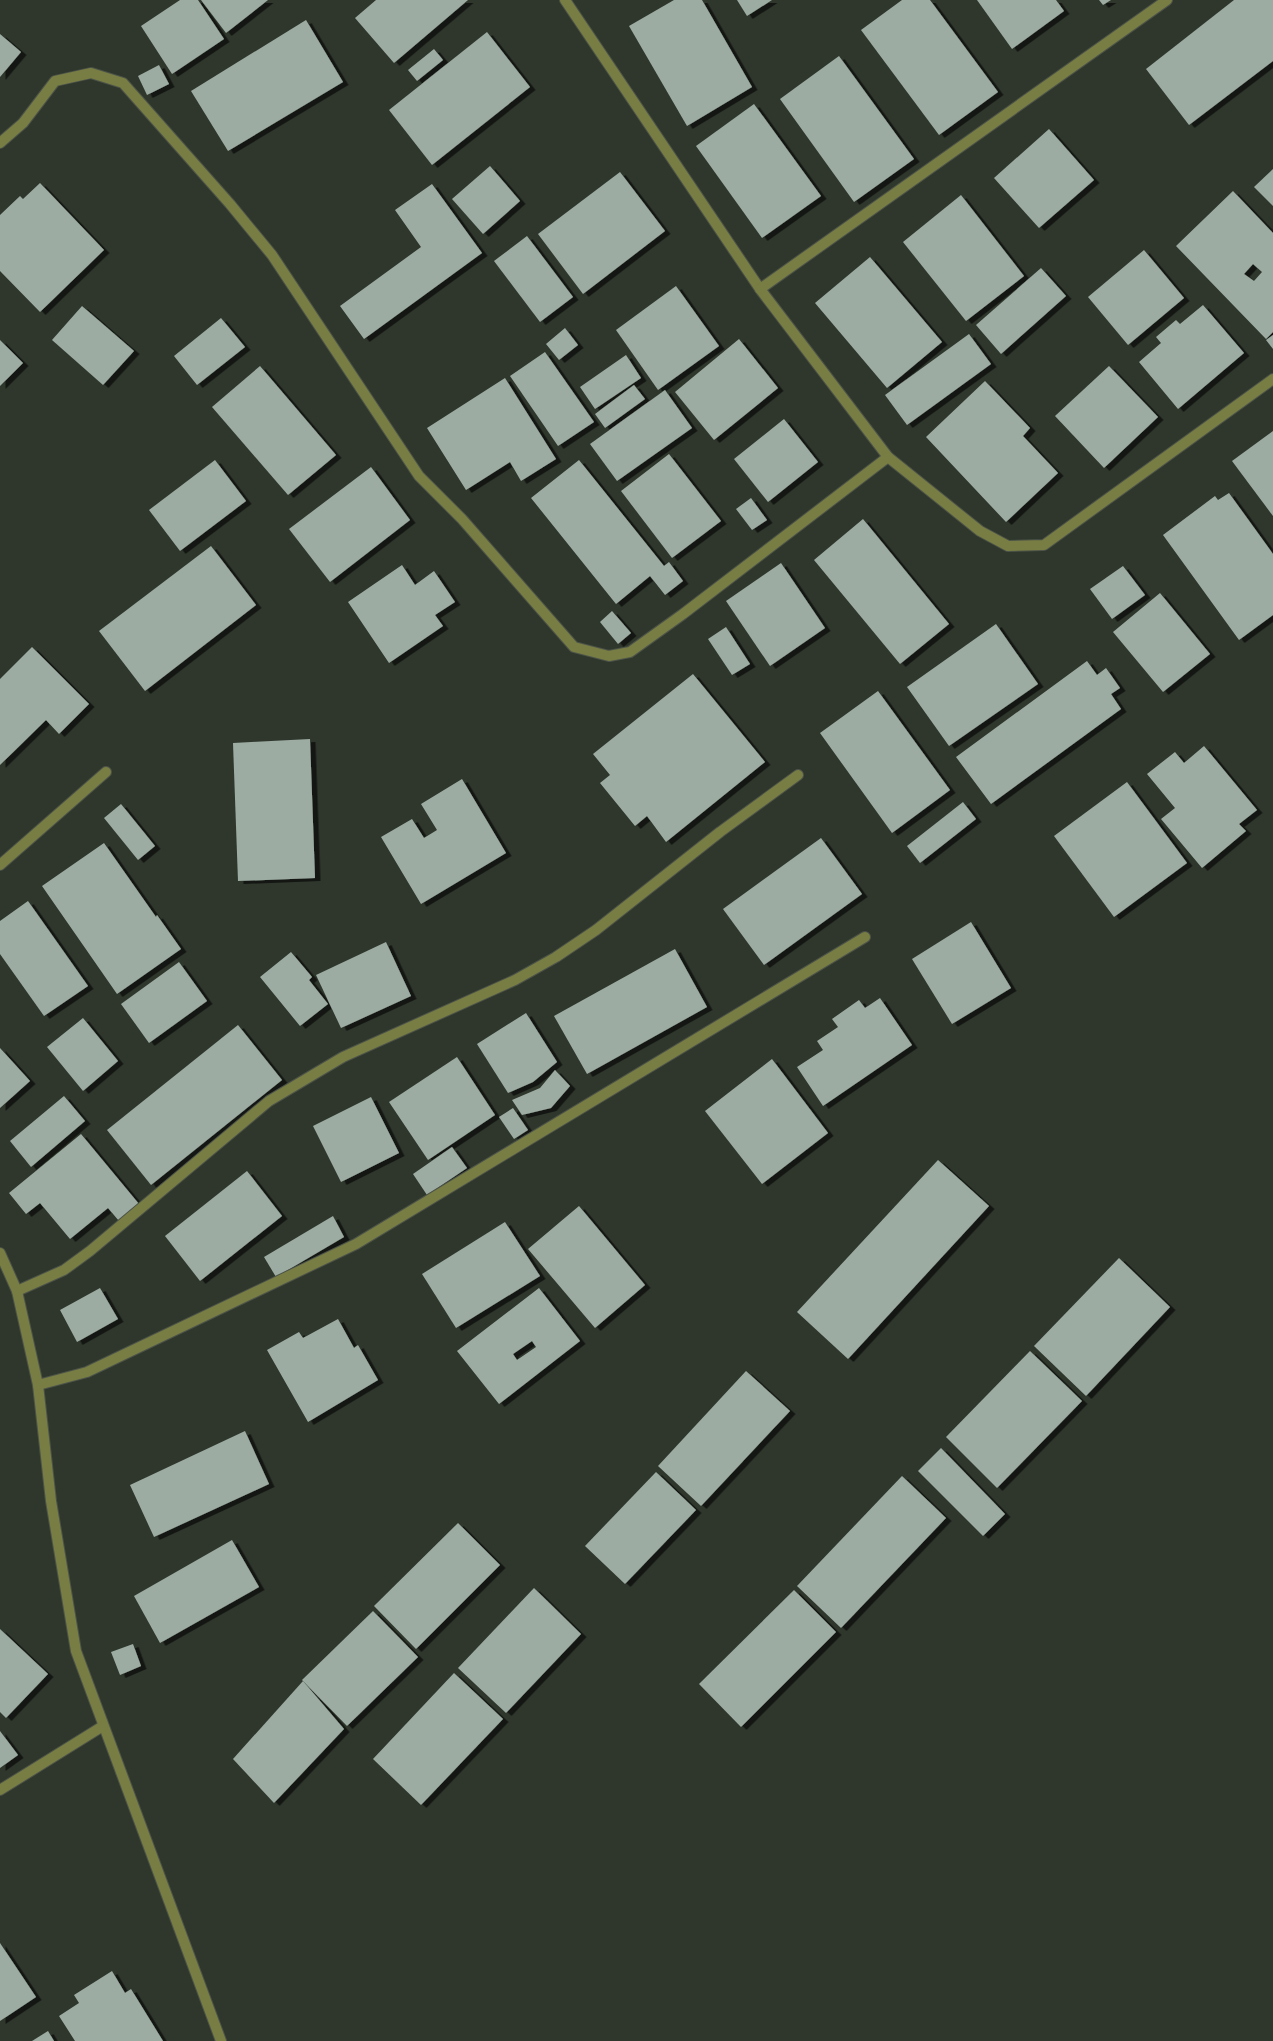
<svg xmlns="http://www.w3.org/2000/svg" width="1273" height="2041" viewBox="0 0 1273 2041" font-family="'Noto Sans',sans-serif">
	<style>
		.building { fill: #9daca3; fill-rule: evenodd; filter: url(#shadow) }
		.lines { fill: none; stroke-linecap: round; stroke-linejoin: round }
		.service-casing { stroke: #4c5349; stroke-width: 12 }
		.minor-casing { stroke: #4c5349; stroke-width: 12 }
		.service { stroke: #787d43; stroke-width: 10 }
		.minor { stroke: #787d43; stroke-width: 10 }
	</style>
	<defs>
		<filter id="shadow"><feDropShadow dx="5.5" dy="3" stdDeviation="0" flood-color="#0009"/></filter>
	</defs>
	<rect width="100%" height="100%" fill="#2f372c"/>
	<g class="building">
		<polygon points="180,0 198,0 224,39 172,74 141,26"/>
		<polygon points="201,0 268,0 226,33"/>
		<polygon points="376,0 468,0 394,63 355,18"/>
		<polygon points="674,0 702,0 752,87 687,126 629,26"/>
		<polygon points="737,0 772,0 747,16"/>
		<polygon points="902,0 930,0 998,92 939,135 861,30"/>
		<polygon points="977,0 1056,0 1064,11 1012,49"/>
		<polygon points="1099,0 1111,0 1103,5"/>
		<polygon points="1234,0 1273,0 1273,61 1189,125 1146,69"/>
		<polygon points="306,20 343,82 228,151 191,91"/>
		<polygon points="487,32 530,87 432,165 389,110"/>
		<polygon points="0,34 21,52 0,77"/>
		<polygon points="434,49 443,60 417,81 408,70"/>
		<polygon points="839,56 914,159 854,202 780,99"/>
		<polygon points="159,65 169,84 147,95 138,76"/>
		<polygon points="754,104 821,196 762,238 696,146"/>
		<polygon points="1049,129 1094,180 1039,228 994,178"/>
		<polygon points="490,166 520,201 483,234 452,199"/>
		<polygon points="1273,169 1273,206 1254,187"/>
		<polygon points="620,172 665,231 583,294 538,234"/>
		<polygon points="40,183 104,250 40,312 0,271 0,215 20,196 23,199"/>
		<polygon points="432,184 482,253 364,339 340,306 421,247 395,210"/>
		<path d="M1233,191l40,42v99l-7,7 -90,-93zM1253,264l9,8 -8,9 -10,-7z"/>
		<polygon points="961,195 1024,276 966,321 903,242"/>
		<polygon points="527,236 573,297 540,322 494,261"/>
		<polygon points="1144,250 1184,298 1128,345 1088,297"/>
		<polygon points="870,257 942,342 887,388 815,303"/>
		<polygon points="1041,268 1066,296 1001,354 976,325"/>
		<polygon points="676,286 719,346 658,390 616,330"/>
		<polygon points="1203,305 1244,353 1178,409 1139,362 1161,343 1156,337 1176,320 1180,324"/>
		<polygon points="82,306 134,351 103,385 52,340"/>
		<polygon points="221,318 245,347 197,385 174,356"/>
		<polygon points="565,328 578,345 559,360 546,344"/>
		<polygon points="969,334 991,364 907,425 885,395"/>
		<polygon points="1273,335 1273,349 1266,340"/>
		<polygon points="739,339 778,388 714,440 675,392"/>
		<polygon points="0,340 23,363 0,386"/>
		<polygon points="545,352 594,422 558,446 510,376"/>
		<polygon points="626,355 641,378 595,409 580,387"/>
		<polygon points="260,366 336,455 288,495 212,407"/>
		<polygon points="1109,366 1158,417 1104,468 1055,416"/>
		<polygon points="505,378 556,459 521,481 510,462 466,490 427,428"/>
		<polygon points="985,381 1030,428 1023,436 1058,473 1006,522 926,437"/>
		<polygon points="634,385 645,399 605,428 595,414"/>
		<polygon points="665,390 692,428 617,481 590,444"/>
		<polygon points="784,419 818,462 768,502 734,459"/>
		<polygon points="1273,431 1273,516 1232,461"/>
		<polygon points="669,454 721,521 672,558 621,491"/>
		<polygon points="215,460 246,501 180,551 149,510"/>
		<polygon points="579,460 664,566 669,562 683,581 665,595 650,576 616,604 531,498"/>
		<polygon points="371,467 410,520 330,582 289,529"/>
		<polygon points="1229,493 1273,554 1273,615 1239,640 1163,535 1215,496 1218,500"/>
		<polygon points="751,498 767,520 752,530 736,509"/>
		<polygon points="863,519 949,624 900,664 814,560"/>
		<polygon points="211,546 256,605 145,691 99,631"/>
		<polygon points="781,563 825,628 770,666 726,601"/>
		<polygon points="402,565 415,585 434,571 455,602 435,615 443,626 389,663 348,602"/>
		<polygon points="1123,566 1145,595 1112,619 1090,589"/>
		<polygon points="1160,593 1210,654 1163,692 1113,632"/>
		<polygon points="612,611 631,633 618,644 600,622"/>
		<polygon points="996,624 1038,684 949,746 907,687"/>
		<polygon points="726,627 750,664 732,675 708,639"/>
		<polygon points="32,647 89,704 59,734 46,720 0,765 0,679"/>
		<polygon points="1087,661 1097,675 1106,668 1120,688 1111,694 1121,709 991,804 956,757"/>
		<polygon points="693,674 765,762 666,842 647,816 635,826 600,783 610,775 593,754"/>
		<polygon points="878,691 950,790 892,833 820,733"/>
		<polygon points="310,739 315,878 238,881 233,743"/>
		<polygon points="1204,746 1257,810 1239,824 1246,831 1202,868 1161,819 1175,808 1147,774 1175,752 1184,763"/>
		<polygon points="462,779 506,853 421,904 381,837 412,819 424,838 437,830 421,804"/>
		<polygon points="1127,782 1187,863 1114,917 1054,836"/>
		<polygon points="963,802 976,819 920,863 907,846"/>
		<polygon points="121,804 155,846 138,860 104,818"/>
		<polygon points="821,838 862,894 764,965 723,909"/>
		<polygon points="104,843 156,917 157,915 181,949 117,994 42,886"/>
		<polygon points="28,901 88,986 44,1016 0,954 0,921"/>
		<polygon points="971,922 1011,988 952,1024 912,959"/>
		<polygon points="386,942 411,996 341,1028 316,975"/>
		<polygon points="675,949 707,1007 587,1074 554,1016"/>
		<polygon points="291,952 312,977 309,980 328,1004 300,1026 260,977"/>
		<polygon points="179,962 207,1001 149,1043 121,1004"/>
		<polygon points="880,998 912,1045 823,1106 797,1067 823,1050 817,1041 838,1027 832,1019 859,1000 865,1008"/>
		<polygon points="526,1013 557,1062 533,1082 508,1093 477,1044"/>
		<polygon points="83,1018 118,1061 83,1091 47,1047"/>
		<polygon points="238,1025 282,1080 151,1185 107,1130"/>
		<polygon points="0,1048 30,1081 0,1108"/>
		<polygon points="457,1057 495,1115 428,1160 389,1102"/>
		<polygon points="772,1059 828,1133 762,1184 705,1111"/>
		<polygon points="555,1070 570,1086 551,1108 522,1115 512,1100 540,1088"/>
		<polygon points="64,1096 85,1121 31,1167 10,1141"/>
		<polygon points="371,1097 399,1153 341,1182 313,1126"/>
		<polygon points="513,1108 528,1130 514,1139 499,1117"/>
		<polygon points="81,1134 139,1204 119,1221 108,1208 70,1239 40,1203 26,1214 9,1193"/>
		<polygon points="452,1147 467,1168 427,1195 413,1174"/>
		<polygon points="938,1160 989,1206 848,1359 797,1312"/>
		<polygon points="247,1171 282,1216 200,1281 165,1236"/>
		<polygon points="579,1206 645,1285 595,1328 528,1249"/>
		<polygon points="333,1216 344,1237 276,1277 264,1257"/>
		<polygon points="505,1222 540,1276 456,1328 422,1274"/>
		<polygon points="1119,1258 1170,1307 1086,1396 1034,1346"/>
		<polygon points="100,1288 118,1319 77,1342 60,1310"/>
		<path d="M539,1288l41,53 -81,63 -42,-53zM532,1341l4,6 -19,13 -4,-6z"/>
		<polygon points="338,1319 354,1348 358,1345 378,1380 308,1422 267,1350 299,1332 303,1338"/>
		<polygon points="1030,1351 1082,1401 997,1488 946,1437"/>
		<polygon points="746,1371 790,1411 701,1506 658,1466"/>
		<polygon points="245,1431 269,1484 154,1537 130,1485"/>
		<polygon points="941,1448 1005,1514 983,1536 918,1471"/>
		<polygon points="656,1472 696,1510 625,1584 585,1546"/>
		<polygon points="902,1476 946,1518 841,1628 797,1586"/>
		<polygon points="458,1523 500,1565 416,1649 374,1606"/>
		<polygon points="232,1540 259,1587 160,1643 134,1596"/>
		<polygon points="534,1588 581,1634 506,1713 458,1668"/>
		<polygon points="794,1590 836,1632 741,1727 699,1684"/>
		<polygon points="373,1611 418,1657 347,1726 302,1680"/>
		<polygon points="0,1629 48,1674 6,1718 0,1712"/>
		<polygon points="133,1644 141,1666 120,1675 111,1652"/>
		<polygon points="454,1673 503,1719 421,1805 373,1759"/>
		<polygon points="303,1681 344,1729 274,1803 233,1759"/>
		<polygon points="0,1731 18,1755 0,1768"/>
		<polygon points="0,1943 36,1997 0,2021"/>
		<polygon points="112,1971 125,1993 131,1989 163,2041 75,2041 59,2016 79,2003 74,1995"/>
		<polygon points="48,2031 54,2041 32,2041"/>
	</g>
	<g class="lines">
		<g class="service-casing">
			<g id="service">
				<polyline points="0,865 106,772"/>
				<polyline points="17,1291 64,1270 90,1251 269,1101 343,1057 515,980 556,957 596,930 720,832 798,775"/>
			</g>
		</g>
		<g class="minor-casing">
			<g id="minor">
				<polyline points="565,0 760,289 888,457 980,531 1008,546 1044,545 1273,379"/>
				<polyline points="0,143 23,123 55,81 91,73 123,83 230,204 272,255 419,476 462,519 574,647 609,656 630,652 683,614 888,457"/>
				<polyline points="760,289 1167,0"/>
				<polyline points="0,1253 17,1291 38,1385 51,1501 76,1651 221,2041"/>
				<polyline points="38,1385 87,1372 356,1244 865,937"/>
				<polyline points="0,1790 103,1726"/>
			</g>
		</g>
		<use href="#service" class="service"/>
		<use href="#minor" class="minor"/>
	</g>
</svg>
